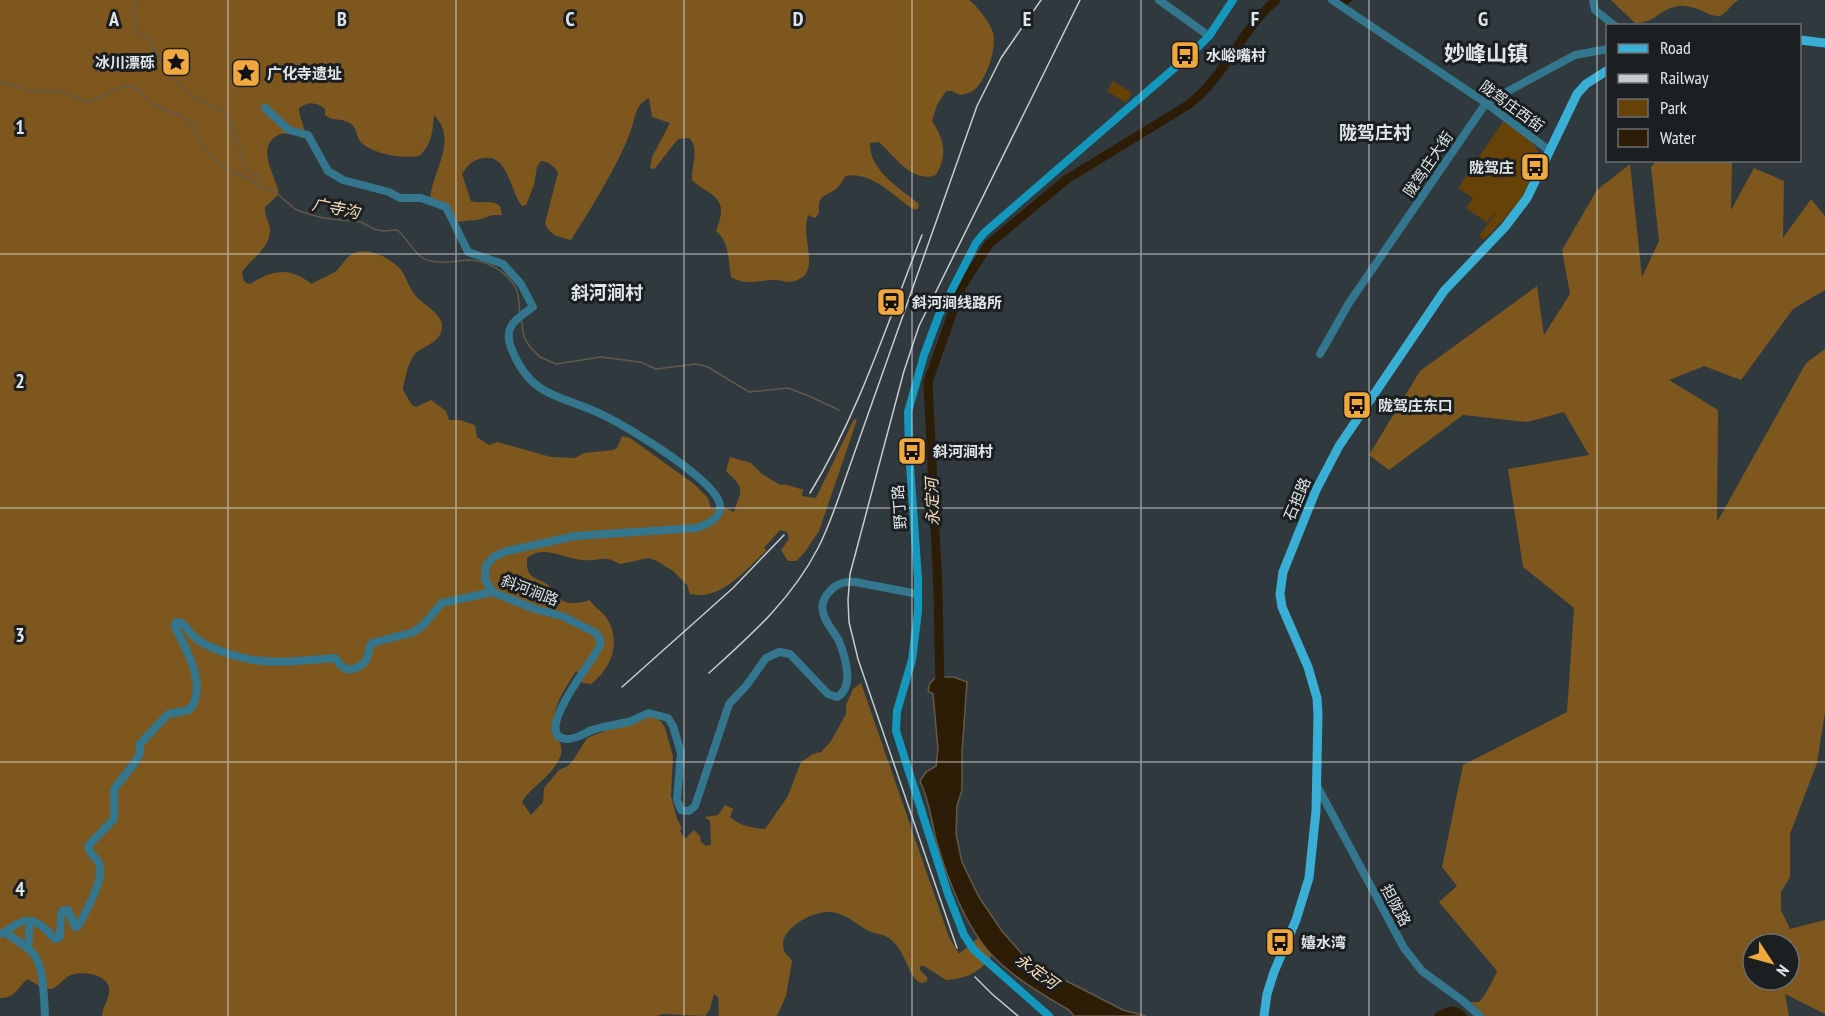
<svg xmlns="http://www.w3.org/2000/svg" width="1825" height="1016" viewBox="0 0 1825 1016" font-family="'PT Sans Narrow','Noto Sans SC',sans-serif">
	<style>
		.green { fill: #664208 }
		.forest { fill: #7e571f; fill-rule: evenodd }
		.water { fill: #2d1d06; stroke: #63594a; stroke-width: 1.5 }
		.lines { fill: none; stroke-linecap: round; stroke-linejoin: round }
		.stream { stroke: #63594a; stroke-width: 1.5 }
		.canal { stroke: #2d1d06; stroke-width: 5 }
		.river { stroke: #2d1d06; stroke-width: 9 }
		.tertiary { stroke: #33768d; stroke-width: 8 }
		.secondary { stroke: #1497bd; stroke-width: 8 }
		.primary { stroke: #3aafd5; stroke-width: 9 }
		.rail { stroke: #c5cbce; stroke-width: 1.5 }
		.grid { fill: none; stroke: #e0e5e8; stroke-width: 1.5; stroke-opacity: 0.55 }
		.labels { text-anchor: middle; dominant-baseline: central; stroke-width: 6; stroke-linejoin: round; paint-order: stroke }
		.poi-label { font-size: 15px; font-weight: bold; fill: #e0e5e8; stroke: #1b1f21; text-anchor: start }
		.street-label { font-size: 15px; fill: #e0e5e8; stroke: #1b1f21 }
		.water-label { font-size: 16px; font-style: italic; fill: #faddbb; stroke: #1b1f21 }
		.quarter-label { font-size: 18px; font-weight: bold; fill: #e0e5e8; stroke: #1b1f21 }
		.district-label { font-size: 21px; font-weight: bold; fill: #e0e5e8; stroke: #1b1f21 }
		.grid-label { font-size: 20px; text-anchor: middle; font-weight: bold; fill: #e0e5e8; stroke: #1b1f21; stroke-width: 6; stroke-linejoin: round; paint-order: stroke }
	</style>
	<rect width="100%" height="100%" fill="#30393d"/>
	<g class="green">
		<polygon points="1113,81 1132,93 1126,103 1107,91"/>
		<path d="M1504,120c11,9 35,22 35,37l-3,1 -6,11c6,21 -32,57 -46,71l-5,-4 16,-22 -1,-1 -7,10 -21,-15 7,-10 -15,-10z"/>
	</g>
	<g class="forest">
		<path d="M0,0h969c8,6 19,20 23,30 7,14 -6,51 -18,60 -4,3 -9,4 -14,5l-8,-4h-6l-9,14 -5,16c12,18 16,34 4,54 -23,9 -42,-19 -57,-33l-9,1c-1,27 29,45 48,60l1,4 -3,3 -6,-3c-18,-13 -40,-36 -64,-31 -3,3 -5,9 -9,12 -10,9 -20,5 -18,25l-4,5 -6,-3c-12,19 18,63 -20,67 -4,0 -9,-2 -14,-2 -18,0 -28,6 -44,-3 -3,-16 -1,-35 -15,-46 2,-6 5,-13 5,-20 1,-16 -20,-21 -29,-31 -1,-14 8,-32 -3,-42l-11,1 -22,28 -2,2 -4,-1 2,-11 18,-34 -18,-6 -3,-19c-15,7 -14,23 -19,35 -14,35 -39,76 -59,107 -12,-3 -22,-5 -26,-17l13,-50c-3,-6 -10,-12 -17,-12l-4,6 -3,18 -8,20 -4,1c-12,-15 -14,-52 -38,-48 -11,1 -16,7 -22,16l9,27c11,4 19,-3 29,5l2,9h-9l-16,5 -22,2 -7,-16 -18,-7c2,-28 29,-59 4,-84 -1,14 -2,30 -15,41 -16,3 -48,-2 -59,-15 -4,-6 -3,-13 -9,-17 -8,-7 -19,-2 -26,-9v-6c-9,-7 -16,-8 -26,-1 0,10 6,18 6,28l-3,2c-9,-4 -19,-7 -27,-1 -19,13 2,41 4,57l-14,13c-1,10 5,15 5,24 -1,18 -19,28 -28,41 1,7 1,11 8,12 24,-15 39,-17 62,0 7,-5 19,-9 24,-13 6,-5 9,-13 16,-17 16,-9 40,5 50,17 5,8 7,17 13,24 8,10 27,18 27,31 0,17 -19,19 -28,29 -5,6 -10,26 -11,35l9,15 4,2 15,-7 15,11 3,9h11l15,5 2,12 12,8 8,-3 54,15 24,1 9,-5 29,-3 4,-2 5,-12 8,2 64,46 14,14 3,11 12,-2 11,5c8,-24 11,-23 -8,-41l4,-14 21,6 11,11 18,11c8,-2 15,4 23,4l-1,7 14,2 38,-79 3,1 -38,111 -15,22 -8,8h-8l-7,-11 8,-11 -2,-7 -7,-2 -16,18 3,2c-22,20 -45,51 -77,44l-3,-9 -14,-14 -16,-10 -8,-3 -29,6c-18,-10 -19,-2 -37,-4 -19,-1 -39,-16 -56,-2 -1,24 10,17 22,28 2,2 3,6 5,8 10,12 22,10 36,6 4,7 11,11 16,17 16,24 6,51 -15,67l-9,-1v-5l-6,-7c-11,18 -27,40 -21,61 3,8 8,13 6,22 -4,17 -25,30 -36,43l-3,5 9,13 12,-13 1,-14 15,-18 9,-4 6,-7 13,-21 23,-9 22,-4 13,-9 9,1 7,4 4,7 8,28 -2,40 6,23 5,9 -2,2 2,5 4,3 8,-8 6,6 1,6 5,4 5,-2 -1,-23 -5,-4 13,-2 7,-10 8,4 -3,8c10,9 22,11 35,12l23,-33 13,-34 12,-8 8,-2 10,-11 15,-27v-9l7,-16 8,-6 88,254 10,17 20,-17 13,18c-11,17 -26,24 -46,25l-22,-14h-4v4l7,7v4l-4,2 -5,-1c-13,-14 -13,-34 -31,-45 -5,-3 -12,-3 -18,-6 -12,-6 -22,-17 -37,-19 -16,-3 -56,17 -48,38 1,4 6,7 8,11l-6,35 -9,20h-58l-1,-19 -4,-3 -4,15 -5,7 -43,-2 -5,2h-555c0,-9 9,-19 7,-28 -2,-14 -27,-17 -38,-13 -7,3 -12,11 -19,14l-9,-1 -16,-9c-9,9 -13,20 -27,19z"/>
		<path d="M1611,0h127c-6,4 -12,13 -18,16 -8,3 -28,-15 -46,-9 -16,4 -19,16 -39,16z"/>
		<path d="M1656,161h76l-1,49 23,-42 30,13 -1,57 28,-39 14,17v74l-32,19 -52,71 -37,-14 -35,14 49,30 -1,112 89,-159 19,-14v363l-8,51 -27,71v43l-9,15v18l9,19 35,-9v94l-40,-20 4,22h-304l-14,-14h8c5,-4 16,-25 18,-31l-58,-69 18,-16 -15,-19 21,-102 104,-53 7,-104 -51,-41 -15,-98 81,-14 -25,-43 -37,10 -64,-7 -74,55 -20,-15 51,-84 117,-85 7,49 26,-41 -8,-44 35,-60 33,-26 12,113 17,-36 -8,-74zM1753,944h36v36h-36z"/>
	</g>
	<path class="water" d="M936,677h18l13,5 -5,70v38l-5,16 -1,28 6,28 17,35 23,34 20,23 27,18 74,38 23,6h-72l-5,-6c-26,-15 -58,-34 -78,-56 -25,-27 -44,-76 -54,-111 -6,-22 -7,-42 -17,-62l6,-9 10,-6 2,-17 -5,-55 -5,-3 2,-8z"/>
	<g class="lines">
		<g class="stream">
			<path d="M137,0v5l-4,7 4,19 11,8 19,32 9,11 22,17 23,12 10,10 15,48 15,10 2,9 11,3 21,18 7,3 21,6 38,4 13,7 9,2 14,-1c12,9 18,28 33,31 12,3 26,0 38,-1 19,0 41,12 49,31 2,6 2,16 3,23"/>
			<path d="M0,82l29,9h28l15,4 14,7c15,-2 27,-17 43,-15 10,1 18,12 26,18 11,7 24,7 34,16 9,9 12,22 20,32 9,12 24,22 38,24l10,9 6,2"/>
			<polyline points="521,318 524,337 530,347 540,357 556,364 601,357 640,362 656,369 696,364 708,367 749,392 788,388 809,396 839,410"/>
			<polyline points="915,439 931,446"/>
		</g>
		<polyline class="canal" points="1341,0 1345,3 1349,0"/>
		<g class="river">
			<path d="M940,689l-2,-99 -10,-208 34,-96 27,-42 78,-65 121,-74c38,-29 51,-73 88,-105"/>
			<path d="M1439,1016c10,-5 14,-8 23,0"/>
		</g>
		<g class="tertiary">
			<polyline points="1159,0 1209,36"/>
			<polyline points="1332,0 1486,103 1550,151"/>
			<polyline points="1593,0 1595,10 1615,26"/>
			<path d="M265,108l24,22 19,5 20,36 15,9 46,12 11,6h21l25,9 22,45 35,12 18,20 12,23c-17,12 -31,20 -21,43 20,50 52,45 93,66 23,11 112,65 115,89 2,13 -14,20 -24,23l-121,8 -68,15 -12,5 -9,9 -1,14 7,13 43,17 27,7 34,17c3,4 5,7 4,12 -2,10 -70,90 -34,94 9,1 19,-6 26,-9 12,-4 24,-5 36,-8 8,-2 14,-7 21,-9l19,5 5,8 8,27 -4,47 4,10 8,1 6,-5 34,-102 17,-18 20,-28 13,-6 11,2 38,40 9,3c18,-9 8,-41 2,-56 -5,-10 -14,-18 -16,-29 -2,-8 1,-15 7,-21 7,-8 15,-10 25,-9l63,12"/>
			<polyline points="1320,354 1349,303 1486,103 1575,55 1608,49"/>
			<polyline points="1317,786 1404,948 1422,971 1463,1001 1480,1016"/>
			<path d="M5,932c22,-18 32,-14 50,7l5,-2 1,-22 2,-5h5l7,17 3,-1c7,-12 25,-45 22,-59 -1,-9 -11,-12 -12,-21l26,-27v-30l19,-24 7,-11v-10l28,-30 21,-4c20,-22 -3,-61 -14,-83l1,-5c9,0 11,8 17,14 12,11 32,17 47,21 30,9 64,3 95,1 3,3 6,9 11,11 7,2 19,-4 21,-11 3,-7 0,-9 5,-15l42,-11 9,-7 19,-22 50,-11"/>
			<path d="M0,934l5,-2c8,6 19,13 27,20 12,11 12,48 13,64"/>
			<polyline points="28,949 30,921"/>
		</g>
		<polyline class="secondary" points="1049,1016 974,950 964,935 948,894 896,731 897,711 912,660 918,611 918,579 909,451 908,412 924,355 939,315 976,243 984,233 1193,52 1209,36 1233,0"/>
		<g class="primary">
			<polyline points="1800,40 1825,43"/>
			<polyline points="1264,1016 1267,994 1274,972 1296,920 1309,878 1316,811 1318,715 1317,698 1308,667 1282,607 1280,594 1283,572 1316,490 1339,446 1444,291 1505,227 1527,198 1577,94 1586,84 1608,70"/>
		</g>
		<g class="rail">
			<path d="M810,493c49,-80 78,-172 112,-258"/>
			<path d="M709,673c42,-38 83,-74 109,-125 10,-19 17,-40 24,-60l135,-382 24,-48 40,-58"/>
			<polyline points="622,687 733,588 784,535"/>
			<polyline points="957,948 858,659 849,622 848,600 850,574 904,371 919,326 1080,0"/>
			<polyline points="975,977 992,994 1018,1016"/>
		</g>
	</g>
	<path class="grid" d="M228,0v1016M456,0v1016M684,0v1016M912,0v1016M1141,0v1016M1369,0v1016M1597,0v1016M0,254h1825M0,508h1825M0,762h1825"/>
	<defs>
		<g id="bus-square" transform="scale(1.5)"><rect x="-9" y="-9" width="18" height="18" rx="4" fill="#efa73e" stroke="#1b1f21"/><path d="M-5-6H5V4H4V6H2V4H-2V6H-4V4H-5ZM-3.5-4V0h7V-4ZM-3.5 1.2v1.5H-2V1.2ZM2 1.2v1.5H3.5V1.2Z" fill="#111"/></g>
		<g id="sight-square" transform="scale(1.5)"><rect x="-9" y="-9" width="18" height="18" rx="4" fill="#efa73e" stroke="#1b1f21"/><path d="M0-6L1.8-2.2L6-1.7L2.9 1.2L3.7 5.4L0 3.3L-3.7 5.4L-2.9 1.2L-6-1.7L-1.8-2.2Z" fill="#111"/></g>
		<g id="station-square" transform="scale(1.5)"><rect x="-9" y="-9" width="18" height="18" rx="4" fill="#efa73e" stroke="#1b1f21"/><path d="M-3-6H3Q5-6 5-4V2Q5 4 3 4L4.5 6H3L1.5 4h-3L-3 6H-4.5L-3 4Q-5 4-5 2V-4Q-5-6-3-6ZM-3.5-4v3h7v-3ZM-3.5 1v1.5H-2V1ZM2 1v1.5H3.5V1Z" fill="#111"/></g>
	</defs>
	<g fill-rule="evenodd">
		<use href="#bus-square" x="1185" y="55"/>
		<use href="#sight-square" x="176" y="62"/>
		<use href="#sight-square" x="246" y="73"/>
		<use href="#bus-square" x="1535" y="167"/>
		<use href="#station-square" x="891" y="302"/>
		<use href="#bus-square" x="1357" y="405"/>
		<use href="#bus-square" x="912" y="451"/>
		<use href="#bus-square" x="1280" y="942"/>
	</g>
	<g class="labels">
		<g class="poi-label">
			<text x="1206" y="55">水峪嘴村</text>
			<text x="155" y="62" text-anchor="end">冰川漂砾</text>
			<text x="267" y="73">广化寺遗址</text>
			<text x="1514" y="167" text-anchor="end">陇驾庄</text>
			<text x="912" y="302">斜河涧线路所</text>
			<text x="1378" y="405">陇驾庄东口</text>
			<text x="933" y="451">斜河涧村</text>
			<text x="1301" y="942">嬉水湾</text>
		</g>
		<g class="street-label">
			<text transform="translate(1512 106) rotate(36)">陇驾庄西街</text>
			<text transform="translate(1428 164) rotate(-56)">陇驾庄大街</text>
			<text transform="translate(1297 499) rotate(-67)">石担路</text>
			<text transform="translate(899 507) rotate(-94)">野丁路</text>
			<text transform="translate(530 590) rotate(21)">斜河涧路</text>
			<text transform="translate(1396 905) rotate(62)">担陇路</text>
		</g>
		<g class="water-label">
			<text transform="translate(336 208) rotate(11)">广寺沟</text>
			<text transform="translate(932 502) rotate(-92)">永定河</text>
			<text transform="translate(1037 971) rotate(36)">永定河</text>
		</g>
		<g class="quarter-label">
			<text x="1375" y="132">陇驾庄村</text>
			<text x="607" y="292">斜河涧村</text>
		</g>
		<g class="district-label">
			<text x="1486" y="53">妙峰山镇</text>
		</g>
	</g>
	<g class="grid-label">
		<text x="114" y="26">A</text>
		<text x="342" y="26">B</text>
		<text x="570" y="26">C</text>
		<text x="798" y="26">D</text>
		<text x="1027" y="26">E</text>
		<text x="1255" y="26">F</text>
		<text x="1483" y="26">G</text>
		<text x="20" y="134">1</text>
		<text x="20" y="388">2</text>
		<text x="20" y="642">3</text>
		<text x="20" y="896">4</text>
	</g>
	<rect x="1606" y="24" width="195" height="138" fill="#1b1f21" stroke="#6a6e71" stroke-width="1.5"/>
	<rect x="1618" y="44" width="30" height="9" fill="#3aafd5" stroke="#6a6e71" stroke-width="1.5"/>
	<text x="1660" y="54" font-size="18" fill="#e0e5e8">Road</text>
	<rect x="1618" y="74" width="30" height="9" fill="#c5cbce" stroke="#6a6e71" stroke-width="1.5"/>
	<text x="1660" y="84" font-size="18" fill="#e0e5e8">Railway</text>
	<rect x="1618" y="99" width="30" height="18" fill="#664208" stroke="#6a6e71" stroke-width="1.5"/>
	<text x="1660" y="114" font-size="18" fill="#e0e5e8">Park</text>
	<rect x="1618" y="129" width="30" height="18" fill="#2d1d06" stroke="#6a6e71" stroke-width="1.5"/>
	<text x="1660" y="144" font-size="18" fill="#e0e5e8">Water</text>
	<g transform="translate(1771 962) rotate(126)"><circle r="28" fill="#1b1f21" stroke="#6a6e71" stroke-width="1.5"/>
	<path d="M0-4.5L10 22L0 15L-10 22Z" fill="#efa73e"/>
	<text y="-9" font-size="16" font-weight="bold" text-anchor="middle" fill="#e0e5e8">N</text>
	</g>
</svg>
